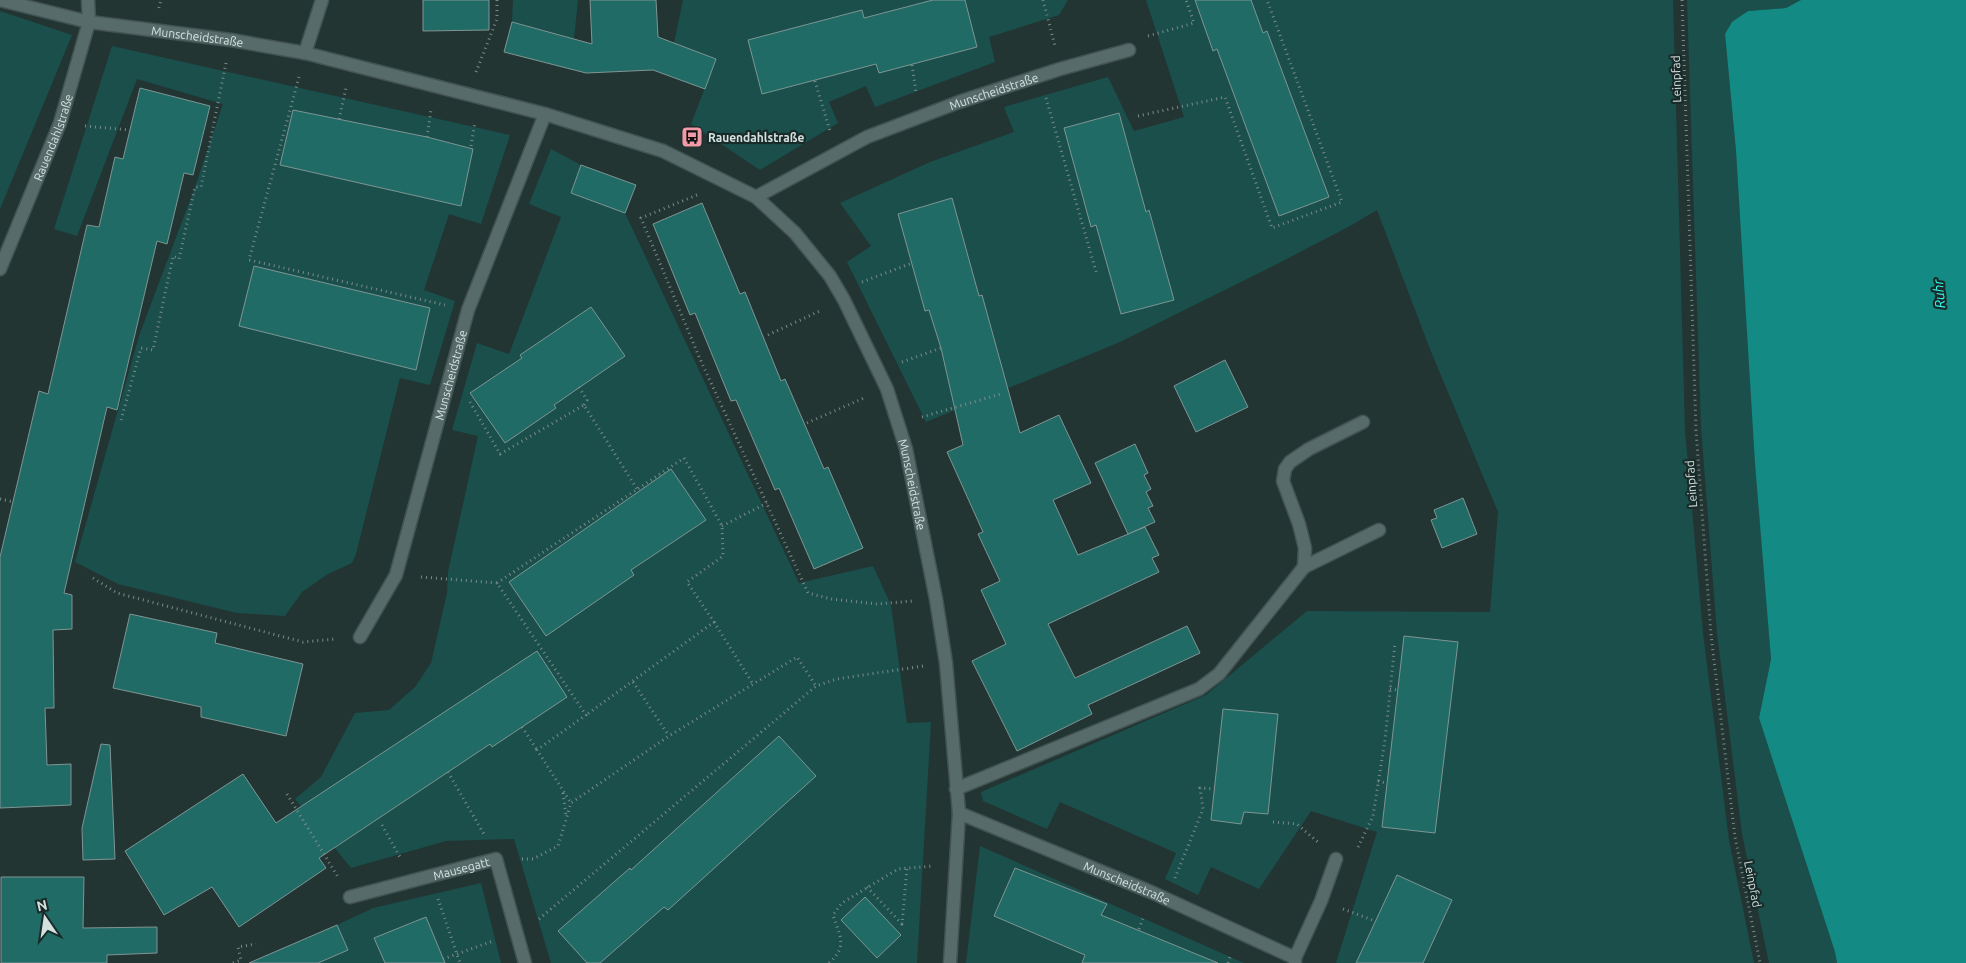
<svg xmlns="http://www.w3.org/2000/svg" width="1966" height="963" viewBox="0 0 1966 963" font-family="Ubuntu,sans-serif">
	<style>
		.green { fill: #1a4f4c }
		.water { fill: #148a84 }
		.building { fill: #216b66; stroke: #7f9593 }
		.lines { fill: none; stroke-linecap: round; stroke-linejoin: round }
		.minor-casing { stroke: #435352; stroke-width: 15 }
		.path { stroke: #7b8a88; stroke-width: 3; stroke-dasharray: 1 4; stroke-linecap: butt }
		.minor { stroke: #576c6a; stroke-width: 12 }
		.labels { text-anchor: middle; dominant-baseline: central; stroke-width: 4.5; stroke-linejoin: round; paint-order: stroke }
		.street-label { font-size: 12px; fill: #d5e1df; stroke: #182b29 }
		.poi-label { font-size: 12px; font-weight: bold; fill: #d5e1df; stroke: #182b29; text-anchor: start }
		.water-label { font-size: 14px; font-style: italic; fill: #31fef3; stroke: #182b29 }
	</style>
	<rect width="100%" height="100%" fill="#223533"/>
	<g class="green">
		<polygon points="513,0 578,0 574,39 512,22"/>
		<polygon points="683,0 1068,0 1059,15 989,37 995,62 875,107 866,86 829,102 838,123 760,170 691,124 716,59 674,43"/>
		<polygon points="1146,0 1673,0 1685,430 1703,633 1729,840 1754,963 1336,963 1377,832 1311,811 1259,889 1211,867 1198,895 1165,879 1176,853 1060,802 1047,829 983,801 981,792 1206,695 1307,611 1490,612 1498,512 1430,349 1377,210 1352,225 1275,265 1120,342 926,422 847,262 871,246 840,203 930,162 1014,132 1004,107 1108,77 1134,131 1184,117"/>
		<polygon points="1687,0 1801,0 1786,8 1747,11 1725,34 1736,151 1771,659 1759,718 1835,952 1837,963 1769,963 1742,834 1717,633 1701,428"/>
		<polygon points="0,11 72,35 0,209"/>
		<polygon points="112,46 510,135 481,224 449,214 424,290 455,301 430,385 400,378 356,554 352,563 328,574 302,592 285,616 237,613 118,584 75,562 139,336 195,187 223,104 137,79 77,236 54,229"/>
		<polygon points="551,149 581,165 571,193 625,213 799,583 873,566 891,605 907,723 931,722 917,963 551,963 514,839 446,841 351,868 295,799 321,777 355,713 389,710 415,687 431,663 447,593 448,572 478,436 452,430 477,343 509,354 561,217 529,204"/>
		<polygon points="980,846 1244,963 966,963"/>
		<polygon points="481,883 501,963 318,963 347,950 337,925 373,908"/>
	</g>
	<polygon class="water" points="1801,0 1966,0 1966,963 1837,963 1835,952 1759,718 1771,659 1755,463 1736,151 1725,34 1732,22 1748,11 1786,8"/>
	<g class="building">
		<polygon points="423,0 489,0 489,30 423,31"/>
		<polygon points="590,0 656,0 658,37 716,59 705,89 653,70 586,73 504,52 512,22 592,44"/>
		<polygon points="933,0 965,0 977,47 879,73 876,64 762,94 748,40 862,10 864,18"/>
		<polygon points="1195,0 1251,0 1263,33 1267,31 1329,197 1279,216 1217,49 1213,51"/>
		<polygon points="140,88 210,106 193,175 184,173 167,244 157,241 117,410 107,407 64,593 72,595 72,629 53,630 54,708 45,708 47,765 71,764 71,805 0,808 0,557 39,391 48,394 87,225 99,227 115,157 123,159"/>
		<polygon points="293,110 427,137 473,149 461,206 280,165"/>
		<polygon points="1119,113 1146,212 1149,210 1174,300 1121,314 1096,225 1091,227 1064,128"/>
		<polygon points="581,165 636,185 625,213 571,193"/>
		<polygon points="952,198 979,296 982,295 1020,433 1059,415 1091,483 1053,500 1078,555 1145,527 1159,555 1152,558 1159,572 1048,624 1075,678 1187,626 1200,653 1088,705 1092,714 1017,751 972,661 1006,644 981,590 1000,581 978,534 983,532 947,452 963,445 941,348 929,310 925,311 898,214"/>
		<polygon points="702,203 740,294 745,292 781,381 785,379 824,469 828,467 863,548 814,569 779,488 775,490 736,400 731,401 695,313 690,315 653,224"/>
		<polygon points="254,266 430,308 416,370 239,326"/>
		<polygon points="591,307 625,356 554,405 556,408 505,443 470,393 522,358 520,355"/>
		<polygon points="1225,360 1248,407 1196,432 1174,386"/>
		<polygon points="1135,444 1148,473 1144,475 1151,489 1146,492 1153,506 1148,508 1155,522 1128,534 1095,463"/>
		<polygon points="671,469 706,520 631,570 634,575 546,636 509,582"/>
		<polygon points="1463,498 1477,534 1442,548 1431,520 1437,518 1434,510"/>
		<polygon points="130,614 217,633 215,643 303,664 286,736 201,717 201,707 113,688"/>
		<polygon points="1404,636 1458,642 1435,833 1382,827"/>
		<polygon points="537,651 567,697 492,747 490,744 319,858 326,868 239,927 212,887 164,915 125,851 243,774 276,823"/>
		<polygon points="1223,709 1278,714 1268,814 1244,812 1241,824 1211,820"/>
		<polygon points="779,736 816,776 668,910 664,907 600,963 587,963 558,931 630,868 631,870"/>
		<polygon points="101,744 110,745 115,859 83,860 82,828"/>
		<polygon points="1015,868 1107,904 1101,915 1218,963 1082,963 1085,955 994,916"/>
		<polygon points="1397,875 1452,900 1423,963 1356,963"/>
		<polygon points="1,877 84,877 83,928 157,927 157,953 107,955 107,963 1,963"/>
		<polygon points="865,897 901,935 877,958 841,920"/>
		<polygon points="426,917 445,963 385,963 374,938"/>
		<polygon points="337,925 348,950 318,963 249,963"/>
	</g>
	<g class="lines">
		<g class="minor-casing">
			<g id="minor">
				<path id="s1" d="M0,0l89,22 142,18 74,13 240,61 118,37 93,46 39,36 35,43 14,24 43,89 19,60 30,150 10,64 13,150 -9,150"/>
				<polyline points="305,53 322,0"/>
				<path id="s2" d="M756,197l111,-60 92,-35 101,-33 69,-19"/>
				<path id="s3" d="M0,269l60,-146 29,-101 -1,-22"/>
				<polyline points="1304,567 1305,548 1299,524 1283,481 1285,469 1290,462 1309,449 1363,422"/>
				<path id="s4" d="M360,637l36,-62 72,-265 77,-196"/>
				<polyline points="956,789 1199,689 1219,674 1304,567 1379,530"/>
				<path id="s5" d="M959,813l192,79 144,66v5"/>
				<path id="s6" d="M350,897l146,-38 29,104"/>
				<polyline points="1295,958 1321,901 1336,859"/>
			</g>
		</g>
		<g class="path">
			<polyline points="1043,0 1055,46"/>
			<polyline points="1682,0 1696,430 1711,635 1735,837 1760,963"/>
			<polyline points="159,8 161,0"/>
			<polyline points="1148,36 1194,23 1186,0"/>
			<polyline points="912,65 916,92"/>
			<polyline points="476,72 497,19 497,0"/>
			<polyline points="299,77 249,260 445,305"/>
			<polyline points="815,81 830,131"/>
			<polyline points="1046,98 1097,275"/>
			<polyline points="1138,116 1225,97 1272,228 1342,202 1267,0"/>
			<polyline points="339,119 346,88"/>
			<polyline points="85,126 130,130"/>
			<polyline points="427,137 431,110"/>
			<polyline points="471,146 475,122"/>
			<polyline points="697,195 641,218 700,359 808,593 831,599 877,604 913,601"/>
			<polyline points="862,282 912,263"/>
			<polyline points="768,335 822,310"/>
			<polyline points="902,362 941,348"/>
			<polyline points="579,387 587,400 584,405"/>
			<polyline points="470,402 500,454 584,405 637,489"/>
			<polyline points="922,417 1001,394"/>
			<polyline points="121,420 141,348 153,350 173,256 179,259 195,187 201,187 226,63"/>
			<polyline points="807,423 864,398"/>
			<polyline points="0,499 14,502"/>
			<polyline points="722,526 767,503"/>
			<polyline points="421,577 497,583 586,715 537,750 571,803"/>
			<polyline points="93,578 117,593 303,642 336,639"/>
			<polyline points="497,583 684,458 722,526 723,556 687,582 714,622 586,715"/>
			<polyline points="714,622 753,684"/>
			<polyline points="633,682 669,736"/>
			<polyline points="1390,689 1398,690"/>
			<polyline points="522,727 537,750"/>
			<polyline points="448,772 485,836"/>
			<polyline points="1378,781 1386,783"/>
			<polyline points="563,793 566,816"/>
			<polyline points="287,794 338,877"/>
			<polyline points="1273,822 1297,824 1319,843"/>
			<polyline points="382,825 401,859"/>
			<polyline points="1358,847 1373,816 1385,740 1395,643"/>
			<polyline points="522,859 533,859 558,846 571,803 669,736 797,657 816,686"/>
			<polyline points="1175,878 1203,809 1200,788 1215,789"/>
			<polyline points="867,887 902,924 907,868"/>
			<polyline points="438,899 460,963"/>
			<polyline points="1343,909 1375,921"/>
			<polyline points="539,919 816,686 837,679 923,666"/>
			<polyline points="1139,929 1144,915"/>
			<polyline points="443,959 493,941"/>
			<polyline points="233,963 241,960 238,947 256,944"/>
			<path d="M829,963c19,-17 11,-26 4,-48l9,-12 56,-34 35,-3"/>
			<polyline points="1228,963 1231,954"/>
		</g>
		<use href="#minor" class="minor"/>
	</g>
	<defs>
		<g id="bus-square" transform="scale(1.125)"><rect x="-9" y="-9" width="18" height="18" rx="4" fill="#f39aa9" stroke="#182b29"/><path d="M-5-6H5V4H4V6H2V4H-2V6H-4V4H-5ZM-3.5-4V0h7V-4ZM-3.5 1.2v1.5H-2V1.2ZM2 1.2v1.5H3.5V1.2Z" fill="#111"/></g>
	</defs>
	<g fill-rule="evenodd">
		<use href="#bus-square" x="692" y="137"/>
	</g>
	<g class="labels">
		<g class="street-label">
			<text stroke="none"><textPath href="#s1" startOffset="201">Munscheidstraße</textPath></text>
			<text transform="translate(1676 79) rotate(-92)">Leinpfad</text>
			<text stroke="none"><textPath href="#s2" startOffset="261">Munscheidstraße</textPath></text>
			<text stroke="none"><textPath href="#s3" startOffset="142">Rauendahlstraße</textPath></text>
			<text stroke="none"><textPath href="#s4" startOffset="279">Munscheidstraße</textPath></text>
			<text stroke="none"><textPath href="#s1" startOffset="1119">Munscheidstraße</textPath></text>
			<text transform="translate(1691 484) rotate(-94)">Leinpfad</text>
			<text stroke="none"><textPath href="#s6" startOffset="115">Mausegatt</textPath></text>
			<text stroke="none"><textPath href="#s5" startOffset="182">Munscheidstraße</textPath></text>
			<text transform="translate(1753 884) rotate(79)">Leinpfad</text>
		</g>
		<g class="poi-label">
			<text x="708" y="137">Rauendahlstraße</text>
		</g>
		<g class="water-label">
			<text transform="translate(1939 294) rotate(-95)">Ruhr</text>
		</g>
	</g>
	<g transform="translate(45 918) rotate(347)" stroke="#182b29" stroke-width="4" paint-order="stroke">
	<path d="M0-4L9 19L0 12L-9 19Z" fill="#d5e1df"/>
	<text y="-8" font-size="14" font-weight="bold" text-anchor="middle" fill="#d5e1df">N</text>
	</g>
</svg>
